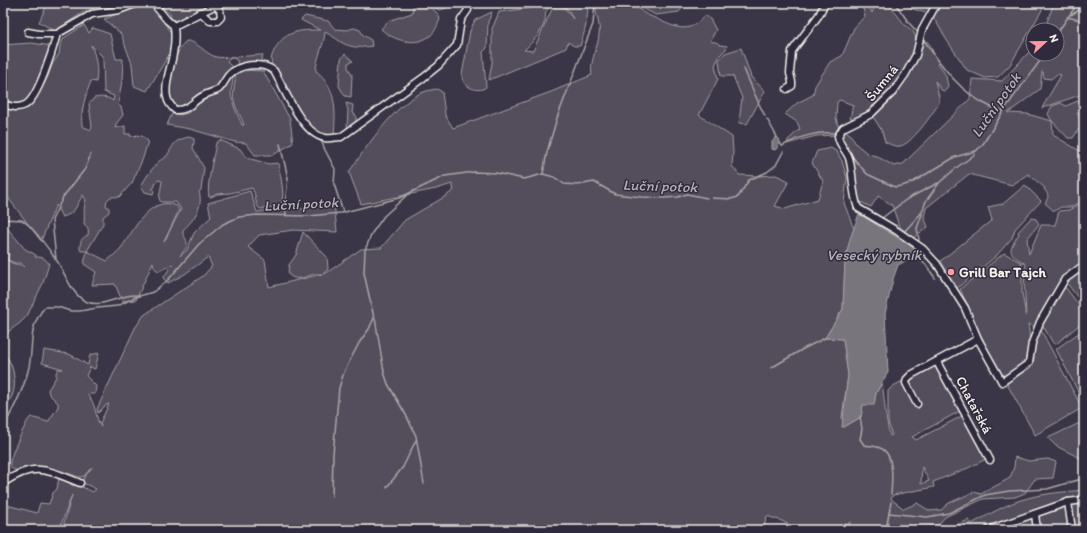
<svg xmlns="http://www.w3.org/2000/svg" width="1087" height="533" viewBox="0 0 1087 533" font-family="Itim,sans-serif">
	<style>
		.green { fill: #534e5c; stroke: #a4a0a2; fill-rule: evenodd }
		.water { fill: #78747b; stroke: #aaa6a7 }
		.lines { fill: none; stroke-linecap: round; stroke-linejoin: round }
		.stream { stroke: #aaa6a7; stroke-width: 1.5 }
		.minor-casing { stroke: #f4f1e8; stroke-width: 9 }
		.minor { stroke: #2f2a3d; stroke-width: 6 }
		.poi-dot { fill: #ff9aa2; stroke: #2f2a3d; stroke-width: 1.5 }
		.labels { text-anchor: middle; dominant-baseline: central; stroke-width: 3; stroke-linejoin: round; paint-order: stroke }
		.street-label { font-size: 14px; fill: #f4f1e8; stroke: #2f2a3d }
		.poi-label { font-size: 14px; font-weight: bold; fill: #f4f1e8; stroke: #2f2a3d; text-anchor: start }
		.water-label { font-size: 15px; font-style: italic; fill: #b6b2b2; stroke: #2f2a3d }
	</style>
	<rect width="100%" height="100%" fill="#3b3647"/>
	<filter id="ink" filterUnits="userSpaceOnUse"><feTurbulence type="fractalNoise" baseFrequency=".025" numOctaves="2"/><feDisplacementMap in="SourceGraphic" scale="8" xChannelSelector="R" yChannelSelector="G"/><feConvolveMatrix kernelMatrix="1 2 1 2 8 2 1 2 1" color-interpolation-filters="sRGB"/></filter>
	<g filter="url(#ink)">
		<g class="green">
			<polygon points="48,3 109,3 85,11 55,31 39,22"/>
			<polygon points="158,3 212,3 176,21 170,18 171,15"/>
			<path d="M414,3l14,1 10,10 2,5c-2,5 -5,13 -9,16 -15,13 -38,5 -50,-6l7,-8 24,-8z"/>
			<polygon points="431,3 463,3 440,10 435,8"/>
			<path d="M518,3h70c0,15 -3,29 -8,43h-6l-6,-4 -2,6 -77,32 3,-17v-34l7,-17 32,-4 -2,-2zM559,4l9,5 5,10 -9,-12h-11l-20,44 -9,-1c8,-7 17,-17 21,-29 1,-4 -1,-9 3,-12 3,-4 7,-4 11,-5z"/>
			<path d="M595,3h41c3,9 11,12 19,15 19,9 34,18 50,-3l5,4 6,11 -6,11 3,1h3l4,3 7,1 -1,3 -6,6 -5,10 3,14 -19,36 33,22 1,15 -1,14 7,9 19,1 18,-1 13,6 -14,25 10,3 33,-10 5,-18 -11,-18 5,-12 14,-3 6,4 5,9 5,17 -3,25 10,26 -9,31 -2,49 -18,29 18,1 5,36 -6,42 2,10 17,-10 2,-13h11l2,-11 6,-10c3,18 3,36 8,53l2,-1 -4,-13v-31l5,-5 41,-21 3,1 23,42v3l-48,26 4,3 46,-24h2l21,42 -1,2 -16,8 -35,14 1,5 -41,8 -2,4 13,10 13,-6 13,8 11,-1 8,-7 25,-11 7,2 29,-16 4,-11 1,-10 14,4 19,-2 8,3 -3,16 -18,1 -10,14 -10,4 -32,2 -38,18 -7,8 -36,5h-56l1,-4 3,-2v-2l-2,2 -5,1 -2,4 -5,1 -3,-1 -2,1h-32l-17,-9 -15,-5 -4,14h-701l10,-35 -13,35h-54l-2,-6v-20l34,9 3,-10 9,1 4,-11 4,-4 2,-12 10,4 1,3 4,2v-3l19,9 3,-3 -15,-7 11,-15 -8,9 -5,1 -17,-6 -47,-1c-3,-1 -5,-2 -5,-6 -1,-7 14,-36 18,-44l3,-3 17,5 10,-15v-4l-9,-9 -1,-4 8,-13v-4l2,-4h5l-21,-6 2,-13 25,4 19,11 2,-10 9,-2 -4,16 -5,-2 -4,9 10,10 -1,8h-7l-1,1c9,6 8,23 14,32l-1,-4 9,-19 -3,1 -8,8 -1,-4 38,-81 9,-13 59,-39 9,-10 -4,-9 -23,17 -17,9 -5,-5 10,-14 -14,7c-5,-2 -5,-4 -6,-9l-17,38 -14,1 -7,-17 -23,1 4,-13 -12,-8 3,-13h-6l-1,-2c0,-7 1,-11 8,-14 1,-6 0,-8 -4,-11 1,-9 -1,-16 2,-24l-3,-5c-7,10 -7,19 -21,22l-6,-12 -15,36 -38,-50v-83l1,-1 12,3 27,-24 5,-10 5,-13 6,-9 1,-8 4,-8 20,-13 5,8 4,-5 17,6 6,25h7l-1,21 -4,25 3,2 2,8 -7,9 -1,4 10,-2v8h5v2h5l1,-1 6,1 6,5 -5,17 -11,25 -13,14c-8,-1 -13,0 -13,9l3,2v4l-6,5v7l-16,27 20,10c4,-4 10,-8 14,-13 13,-17 28,-54 56,-42l2,4 -15,32 17,-33 -5,-7h-15l-2,-3 3,-18 -3,-1 -3,2 -2,6 -2,1 2,2 -1,3 -8,-2 -4,-6c5,-9 10,-16 17,-24 2,-2 5,-3 8,-5 9,-12 5,-16 23,-20l5,2v3l-1,6 11,20 -3,22 -2,2c5,14 -6,29 -16,38v4c7,11 4,12 -3,22l7,-6 7,-17 17,-16 -3,-14 42,-12 7,21 18,-3 -3,-2 -12,2c-6,-5 -3,-14 -8,-21l-22,5 -13,1 -6,3h-2c-3,-10 5,-42 7,-54l4,-3 20,9 7,9 22,6 9,-1c2,13 9,34 1,45l25,1 30,-7 3,30 -44,-2 -34,5 -11,12 17,13 4,27 53,-13c-14,-2 -23,11 -34,0l1,-9 7,-10 7,-23 24,25 1,12 -5,5h2l36,-25 20,-1 24,-28 41,-24 8,-6 -2,-6 -16,5 -75,15 -12,-32c17,-24 40,-59 65,-75 7,-5 15,-7 23,-8l5,3 3,23 8,13 98,-36 41,-17c-3,-13 6,-27 7,-40 2,-11 -4,-21 -4,-32zM91,45l12,12 1,35 10,4 -1,5c-6,-5 -12,-4 -19,-3l-5,6 3,23 -1,3 -9,-4c-2,-14 4,-32 9,-45l5,1c2,-13 0,-26 -5,-37zM922,467l7,14 -8,3z"/>
			<polygon points="642,3 686,3 679,12 656,15 640,7"/>
			<path d="M860,3h8l4,10 4,-10h12c6,7 11,15 17,22 3,3 7,4 9,8 10,20 -26,60 -39,73h-3l2,3 -19,11 -5,-2 3,-13 -13,-5 -3,2 -1,16 2,8 4,1 -6,8 -20,1 -29,8 1,-4 12,-11 -3,-7 -12,-8 12,-11 16,-8 2,-9 15,-24 12,-6 12,-28 11,-12 -3,-11z"/>
			<polygon points="905,3 934,3 930,11 926,13 913,9"/>
			<polygon points="939,3 1046,3 1013,60 1009,66 998,77 985,78 967,70 948,42 932,15"/>
			<path d="M1054,3h30v79l-4,13 -38,13 19,-33 -4,-1 -6,5 -7,-1 -1,-6h-1l-2,17 -32,24 19,1 25,7 -4,-7 4,-8 9,-3 5,3 14,-6 4,-12v26l-7,-1 5,10 2,-2v8l-3,-3 -8,12h-5l-16,-17 1,14 30,18 1,-1v46l-12,9h-11l-7,4 -9,-8c4,-6 4,-8 -1,-14l1,-1 -17,-14 -16,11 -43,-11 -43,34 -2,9 4,10 -15,11 -14,-12 -7,-21 -14,-9 -7,11 -12,-6 -5,-11 -4,-30 -11,-24 6,-5 5,3 6,10 12,10 8,2 18,10 9,-2 67,-65 2,-20 30,2 31,-33v6h24v-24h-13z"/>
			<polygon points="141,5 155,8 171,33 170,53 147,91 134,86 132,64 121,34 104,19"/>
			<path d="M492,12l-4,10 -1,26 -4,4 3,35c-8,7 -25,-1 -24,-12l8,-44 5,-11z"/>
			<path d="M305,16l23,5 7,8 12,1 7,-2 6,2 3,5 8,5 1,6c-10,2 -22,2 -31,-4 -6,-4 -10,-7 -16,-10 -1,14 -9,26 -9,39 21,16 20,41 18,64 -29,6 -47,-44 -58,-65 -5,-5 -6,-10 -3,-17 10,-22 25,-23 47,-23l-19,-10z"/>
			<path d="M922,38l3,1 5,6 8,18 8,13 2,11 -3,4 -4,-1 -6,-9 4,16v6c-6,10 -28,42 -39,43 -6,1 -10,-2 -15,-4l-3,-11 -10,-16 18,-17z"/>
			<path d="M186,41c10,-1 19,13 30,16 8,2 36,-2 47,-2l-2,7 -12,2 -21,9 -6,6 -6,9 -19,8 -16,11c-9,-1 -12,-10 -12,-19 4,-14 5,-37 17,-47zM230,58h3l4,2 1,5 -6,2 -5,-5z"/>
			<path d="M31,43l21,3c-5,12 -16,50 -27,57 -6,4 -16,0 -22,0v-58z"/>
			<polygon points="741,48 751,77 765,91 747,124 739,123 742,98 733,76 721,76 719,60 725,53"/>
			<polygon points="345,54 353,61 348,63 348,68 352,74 351,97 345,96 339,86 341,59"/>
			<path d="M243,70l20,1 27,48 3,24 -20,12h-18l-9,-12 -11,-1 -45,-13 -23,-4 5,-11 1,-1 7,2 8,-2 14,-12 16,-9 12,-14 2,-1c2,6 -1,10 -1,16 1,12 7,22 11,32h2c-2,-8 -8,-15 -10,-24 -2,-9 2,-17 1,-26z"/>
			<polygon points="346,103 353,105 352,113 356,115 356,122 347,129 348,110"/>
			<polygon points="1025,185 1041,201 1015,229 1012,238 996,256 956,289 938,263 992,220 988,207 1003,204"/>
			<path d="M1084,201v61l-17,13 -32,53 -7,-4c2,8 2,31 -2,38l-21,14c-11,-5 -38,-73 -45,-87l44,-36 18,10v30l4,23 -2,-41 2,-11c-18,-11 -19,-13 -7,-30l-1,-2 13,-14 5,1 3,5 -12,15 2,15 12,-29h14l4,-14 10,-1z"/>
			<path d="M3,223l22,26 11,6 -1,2c8,0 10,1 14,7l-6,19 -16,33 -7,7 -11,8 -6,9v-84c3,3 7,7 12,8 4,1 5,0 9,3l-3,-4h-6l-7,-3 1,-6 -6,-1z"/>
			<polygon points="1084,270 1084,306 1067,283"/>
			<polygon points="1066,288 1084,312 1084,321 1056,344 1053,343 1043,326 1043,323 1062,289"/>
			<polygon points="1041,330 1082,408 1035,435 1007,384 1008,381 1031,365 1033,361 1033,348 1039,331"/>
			<polygon points="1080,332 1084,338 1084,403 1056,349"/>
			<path d="M6,356c8,9 11,29 6,40 -2,5 -6,9 -9,14v-53z"/>
			<polygon points="1084,421 1084,460 1056,446 1048,438"/>
			<path d="M1084,490v7l-34,8 -67,25h-37l-1,-1 24,-9 2,4c18,-9 36,-21 57,-26 18,-5 37,-6 56,-8z"/>
			<polygon points="1084,503 1084,530 997,530 1069,505"/>
		</g>
		<g class="water">
			<path d="M776,137l2,1c2,3 1,10 -3,12l-3,-1v-7z"/>
			<polygon points="859,214 913,247 915,250 911,258 898,265 893,279 885,314 888,372 876,393 874,405 863,405 861,417 844,427 842,427 848,375 843,339 825,338 843,309 845,260 850,239"/>
		</g>
		<g class="lines">
			<g class="stream">
				<polyline points="895,3 909,23 920,35"/>
				<polyline points="1071,13 1071,15 1084,7"/>
				<polyline points="1067,17 1084,21"/>
				<polyline points="1057,33 1078,3"/>
				<path d="M923,39c18,26 38,55 68,68 4,2 7,3 12,3"/>
				<polyline points="744,69 759,104 765,116"/>
				<polyline points="767,119 782,146"/>
				<polyline points="321,140 325,150 335,169 334,184 343,212"/>
				<polyline points="280,144 288,178 285,205 286,215"/>
				<path d="M782,146c16,-9 38,-16 56,-12"/>
				<polyline points="850,154 867,174 895,187 902,186 913,182 955,157 976,151 983,144 1004,110 1045,54"/>
				<polyline points="543,174 547,152 557,118 593,24 595,3"/>
				<polyline points="712,198 731,199 738,197 749,180 767,172 776,165 783,152"/>
				<polyline points="882,218 907,199 938,183"/>
				<path d="M3,219c6,1 13,0 18,1 9,2 32,35 38,44 7,12 13,30 26,37 13,7 29,-2 42,-5 4,-1 8,-1 12,-1"/>
				<polyline points="904,232 922,212 926,201 939,183 956,168 974,155 975,151"/>
				<polyline points="917,244 919,240 917,228 922,214"/>
				<polyline points="912,253 926,265 935,278"/>
				<polyline points="56,259 52,220 63,197 85,169 91,154"/>
				<polyline points="375,318 384,372 388,384 406,415 416,436 424,484"/>
				<polyline points="771,368 803,349 825,338"/>
				<path d="M860,416l2,13 -2,10 4,6c5,1 11,1 16,3 15,5 12,34 11,46"/>
				<path d="M3,428c10,-18 20,-37 25,-57 7,-25 -2,-42 17,-64h13l12,4h10l17,-3 20,-2 19,-9 17,-5 15,-12 31,-36 24,-20 16,-7 18,-2 51,1 33,-3 58,-15 46,-22 29,-4 22,1 28,6 19,-5 11,3 10,7 14,1 16,-3 21,12 26,3 24,1 13,-1 9,-3 20,4"/>
				<polyline points="387,487 403,467 416,440"/>
				<polyline points="332,496 333,454 339,388 344,372 359,343 369,329 374,318 364,273 365,250 372,233 384,216 407,195"/>
				<polyline points="889,513 927,517 949,513 985,495 1009,491 1047,489 1078,480 1084,481"/>
				<polyline points="886,530 891,502"/>
			</g>
			<g class="minor-casing">
				<g id="minor">
					<path d="M153,3l14,17 7,6c1,9 1,18 -1,28 -2,13 -9,30 -6,43 1,6 4,9 8,13 15,1 18,-10 30,-15 4,-3 10,-3 14,-6 4,-4 6,-9 9,-13 10,-12 34,-15 46,-5 11,19 28,63 51,67 5,1 11,-1 16,-1l82,-59 15,-12 19,-21 4,-25 7,-10v-7"/>
					<path d="M937,3l-15,27 -6,25 -11,20 -12,17 -22,22 -28,14 -5,8c1,9 8,14 11,22 5,17 2,32 9,50l39,23 26,18 14,15 28,44 13,31 24,43 27,-19 3,-20 8,-21 25,-43 19,-14"/>
					<polyline points="200,12 210,21 217,21 221,17 220,10 215,5"/>
					<polyline points="174,26 220,3"/>
					<polyline points="28,32 39,34 57,34 92,14 119,10 138,3"/>
					<polyline points="787,89 792,86 792,82 790,73 792,51 819,15 825,3"/>
					<path d="M3,104c7,2 14,5 22,1 13,-6 28,-56 32,-71"/>
					<polyline points="937,362 990,460"/>
					<polyline points="917,404 906,383 907,379 911,375 978,339"/>
					<path d="M3,483c32,-22 44,-13 77,0"/>
					<polyline points="1068,502 1072,530"/>
					<polyline points="1035,514 1037,530"/>
					<polyline points="988,530 1068,502 1084,500"/>
				</g>
			</g>
			<use href="#minor" class="minor"/>
		</g>
	</g>
	<circle class="poi-dot" cx="951" cy="272" r="4"/>
	<g class="labels">
		<g class="street-label">
			<text transform="translate(882 83) rotate(-51)">Šumná</text>
			<text transform="translate(974 405) rotate(62)">Chatařská</text>
		</g>
		<g class="poi-label">
			<text x="959" y="272">Grill Bar Tajch</text>
		</g>
		<g class="water-label">
			<text transform="translate(996 105) rotate(-55)">Luční potok</text>
			<text transform="translate(660 186) rotate(2)">Luční potok</text>
			<text transform="translate(301 204) rotate(-3)">Luční potok</text>
			<text x="874" y="255">Vesecký rybník</text>
		</g>
	</g>
	<rect width="1087" height="533" fill="none" stroke="#2f2a3d" stroke-width="16"/>
	<rect x="8" y="8" width="1071" height="517" fill="none" stroke="#f4f1e8" stroke-width="1.5" filter="url(#ink)"/>
	<g transform="translate(1045 42) rotate(68)"><circle r="19" fill="#2f2a3d" stroke="#7e7a81"/>
	<path d="M0-3L7 15L0 10L-7 15Z" fill="#ff9aa2"/>
	<text y="-6" font-size="11" font-weight="bold" text-anchor="middle" fill="#f4f1e8">N</text>
	</g>
</svg>
